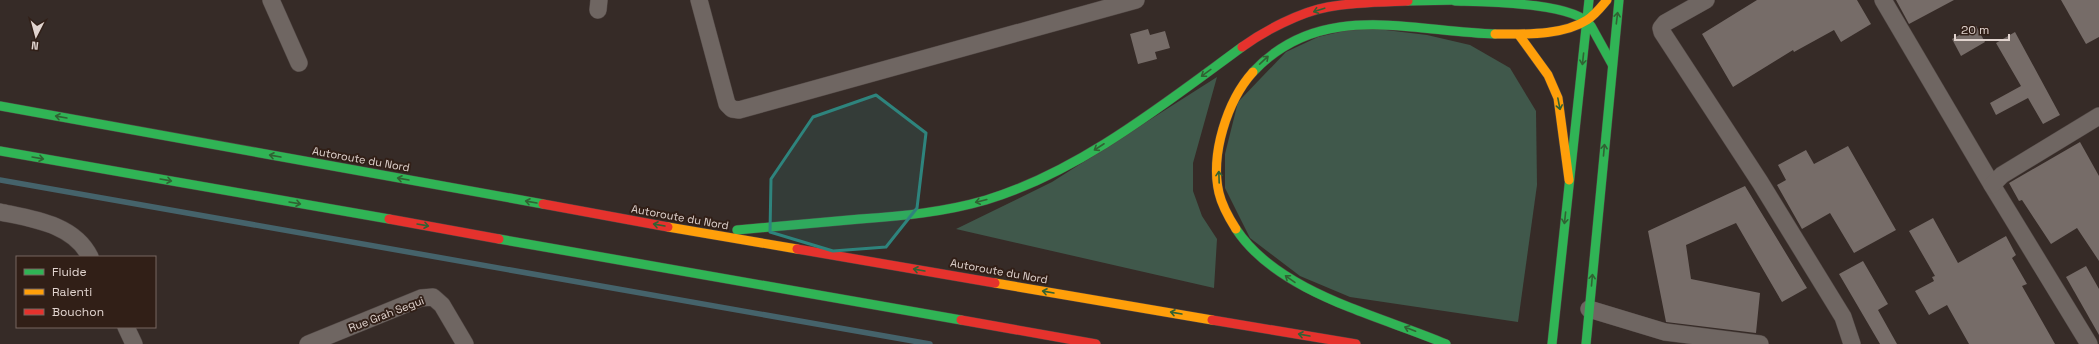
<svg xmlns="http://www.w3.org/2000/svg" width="2099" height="344" viewBox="0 0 2099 344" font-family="'Space Grotesk',sans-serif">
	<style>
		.forest { fill: #40584b }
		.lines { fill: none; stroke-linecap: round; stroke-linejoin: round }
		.stream { stroke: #45636b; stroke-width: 5.5 }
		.building { fill: #766c68 }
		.street-casing { stroke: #504643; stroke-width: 18 }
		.fast-casing { stroke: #504643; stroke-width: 10 }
		.slow-casing { stroke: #504643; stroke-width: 10 }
		.jam-casing { stroke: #504643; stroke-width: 10 }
		.street { stroke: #6f6662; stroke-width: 17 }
		.fast { stroke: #30b455; stroke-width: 9 }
		.slow { stroke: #ff9f0a; stroke-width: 9 }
		.jam { stroke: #e5322d; stroke-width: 9 }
		.oneway { stroke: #316233 }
		.marked { fill: #2e847d; fill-opacity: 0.2; stroke: #2e847d; stroke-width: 3; stroke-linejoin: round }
		.labels { text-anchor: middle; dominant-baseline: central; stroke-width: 4; stroke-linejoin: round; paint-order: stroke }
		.street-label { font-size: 11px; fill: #e1d4cf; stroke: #311f17 }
	</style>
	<rect width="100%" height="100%" fill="#362b27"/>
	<g class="forest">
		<polygon points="1361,27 1427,35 1470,45 1510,68 1536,111 1537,185 1518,322 1350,297 1300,276 1250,238 1225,188 1225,154 1238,102 1286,52 1318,37"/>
		<polygon points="1217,77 1193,163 1193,191 1202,216 1217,239 1214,288 956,229 1052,182"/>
	</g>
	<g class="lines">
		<polyline class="stream" points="0,180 930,344"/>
	</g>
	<g class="building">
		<polygon points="1757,0 1857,0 1871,24 1841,42 1834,30 1794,52 1793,50 1733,87 1702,34"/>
		<polygon points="1896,0 1954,0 1909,24"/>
		<polygon points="2061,0 2099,0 2099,37 2086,44"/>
		<polygon points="1976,26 1985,42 1961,56 1952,39"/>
		<polygon points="1148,29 1150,35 1165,31 1170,48 1155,52 1157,59 1138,64 1130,34"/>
		<polygon points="2015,32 2060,115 2043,124 2028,98 1996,115 1990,103 2021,86 1996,43"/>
		<polygon points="2080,142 2099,176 2099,261 2077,228 2051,244 2022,200 2019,201 2009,183"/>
		<polygon points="1848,146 1896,230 1854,253 1830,213 1802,229 1777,185 1786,180 1778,165 1806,150 1814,164"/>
		<polygon points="1745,186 1807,288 1782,302 1736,223 1686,245 1691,279 1760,293 1756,333 1666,322 1648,231"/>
		<polygon points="1933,218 1958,263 2006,236 2016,255 2012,258 2027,284 2022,286 2055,344 1969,344 1947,305 1929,315 1915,291 1934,281 1932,277 1935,276 1909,231"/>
		<polygon points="1863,261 1888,304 1878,310 1897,344 1880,344 1839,274"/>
		<polygon points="2086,266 2099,289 2099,335 2066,277"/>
	</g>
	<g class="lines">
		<g class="street-casing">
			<g id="street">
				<polyline points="271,0 299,63"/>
				<polyline points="699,0 727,104 732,109 739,110 1136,0"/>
				<polyline points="1706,0 1665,23 1661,28 1662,32 1760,182 1843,317 1852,344"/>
				<polyline points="1883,0 1992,185 2089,344"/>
				<polyline points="598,10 599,0"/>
				<polyline points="1992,185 2002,175 2099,116"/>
				<path d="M0,212c33,7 74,12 90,45"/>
				<polyline points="1589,309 1665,332 1760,344"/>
				<polyline points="126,327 134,344"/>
				<polyline points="308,344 421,298 433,297 442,305 465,344"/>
			</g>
		</g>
		<g class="fast-casing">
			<g id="fast">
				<polyline points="1408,1 1460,0"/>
				<path d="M1455,1c29,1 120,1 136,25l21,38"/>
				<path d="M1253,72c67,-72 155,-41 242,-38"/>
				<polyline points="0,106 543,204"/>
				<polyline points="0,151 389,219"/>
				<path d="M1236,229c42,64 142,86 210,115"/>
				<path d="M737,230c41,-4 82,-7 123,-11 43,-3 85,-7 126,-19 93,-28 178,-96 256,-153"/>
				<polyline points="499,239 961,320"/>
				<polyline points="1552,344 1589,0"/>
				<polyline points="1586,344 1619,0"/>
			</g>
		</g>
		<g class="slow-casing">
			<g id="slow">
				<path d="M1495,34c29,0 67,2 92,-14 8,-5 14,-13 20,-20"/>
				<polyline points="1519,35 1548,75 1558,98 1569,180"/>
				<polyline points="668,227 797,249"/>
				<path d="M1236,229c-7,-11 -14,-23 -17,-36 -9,-38 8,-92 34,-121"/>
				<polyline points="995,283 1212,320"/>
			</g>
		</g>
		<g class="jam-casing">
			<g id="jam">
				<path d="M1242,47c22,-16 58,-35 86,-40 27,-5 53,-5 80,-6"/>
				<polyline points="543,204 668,227"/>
				<polyline points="389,219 499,239"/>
				<polyline points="797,249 995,283"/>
				<polyline points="961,320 1096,344"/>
				<polyline points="1212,320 1356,344"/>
			</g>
		</g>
		<use href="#street" class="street"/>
		<use href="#fast" class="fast"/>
		<use href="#slow" class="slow"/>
		<use href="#jam" class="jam"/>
	</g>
	<defs><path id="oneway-shaft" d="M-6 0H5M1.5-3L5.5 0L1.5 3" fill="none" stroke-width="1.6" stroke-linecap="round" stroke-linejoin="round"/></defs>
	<g class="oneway">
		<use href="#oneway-shaft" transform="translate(1319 10) rotate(162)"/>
		<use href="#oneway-shaft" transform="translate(1617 18) rotate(-83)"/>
		<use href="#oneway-shaft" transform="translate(1583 59) rotate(96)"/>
		<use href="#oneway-shaft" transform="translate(1264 60) rotate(-43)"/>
		<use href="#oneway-shaft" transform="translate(1206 73) rotate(144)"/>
		<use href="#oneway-shaft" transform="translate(1559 104) rotate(79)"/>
		<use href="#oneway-shaft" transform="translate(61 117) rotate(-170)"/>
		<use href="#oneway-shaft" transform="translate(1099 147) rotate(147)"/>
		<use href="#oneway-shaft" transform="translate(1604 150) rotate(-85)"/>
		<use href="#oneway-shaft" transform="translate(275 156) rotate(-170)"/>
		<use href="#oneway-shaft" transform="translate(38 158) rotate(10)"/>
		<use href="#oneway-shaft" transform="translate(1219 177) rotate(-92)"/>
		<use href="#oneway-shaft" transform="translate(403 179) rotate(-170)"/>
		<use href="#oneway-shaft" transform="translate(166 180) rotate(10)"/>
		<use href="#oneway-shaft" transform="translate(981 201) rotate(166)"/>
		<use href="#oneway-shaft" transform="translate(531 202) rotate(-170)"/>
		<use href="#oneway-shaft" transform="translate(295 203) rotate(10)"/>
		<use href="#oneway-shaft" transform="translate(1565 218) rotate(96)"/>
		<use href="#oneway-shaft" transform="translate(423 225) rotate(10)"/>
		<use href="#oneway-shaft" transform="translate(659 225) rotate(-170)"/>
		<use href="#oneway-shaft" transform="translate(919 270) rotate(-170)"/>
		<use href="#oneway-shaft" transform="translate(1290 279) rotate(-145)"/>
		<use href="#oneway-shaft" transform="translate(1592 280) rotate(-85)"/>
		<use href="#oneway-shaft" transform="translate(1048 292) rotate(-170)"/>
		<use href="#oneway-shaft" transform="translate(1176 313) rotate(-170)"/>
		<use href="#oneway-shaft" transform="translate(1410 329) rotate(-159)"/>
		<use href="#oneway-shaft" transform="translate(1304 335) rotate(-170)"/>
	</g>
	<path class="marked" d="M876,95l50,38 -9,75 -31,39 -53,4 -63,-19 1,-53 42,-62z"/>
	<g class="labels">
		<g class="street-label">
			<text transform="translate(361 159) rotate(10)">Autoroute du Nord</text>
			<text transform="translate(680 217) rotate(10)">Autoroute du Nord</text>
			<text transform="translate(999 271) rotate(10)">Autoroute du Nord</text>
			<text transform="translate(386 314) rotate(-21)">Rue Grah Segui</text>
		</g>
	</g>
	<rect x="16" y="256" width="140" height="72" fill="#311f17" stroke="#776761"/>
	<rect x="24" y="269" width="20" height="6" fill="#30b455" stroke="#776761"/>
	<text x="52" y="276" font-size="12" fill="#e1d4cf">Fluide</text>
	<rect x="24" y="289" width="20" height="6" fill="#ff9f0a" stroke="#776761"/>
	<text x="52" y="296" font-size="12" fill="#e1d4cf">Ralenti</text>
	<rect x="24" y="309" width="20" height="6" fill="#e5322d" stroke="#776761"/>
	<text x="52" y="316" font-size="12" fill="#e1d4cf">Bouchon</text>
	<g transform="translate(36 36) rotate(186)" stroke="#311f17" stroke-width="3" paint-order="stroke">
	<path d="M0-3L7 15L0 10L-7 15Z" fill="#e1d4cf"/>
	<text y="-6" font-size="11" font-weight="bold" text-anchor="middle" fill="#e1d4cf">N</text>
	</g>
	<path d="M1955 34v6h54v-6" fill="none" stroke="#e1d4cf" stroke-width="2"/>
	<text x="1961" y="34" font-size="12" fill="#e1d4cf" stroke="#311f17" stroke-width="3" paint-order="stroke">20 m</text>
</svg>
